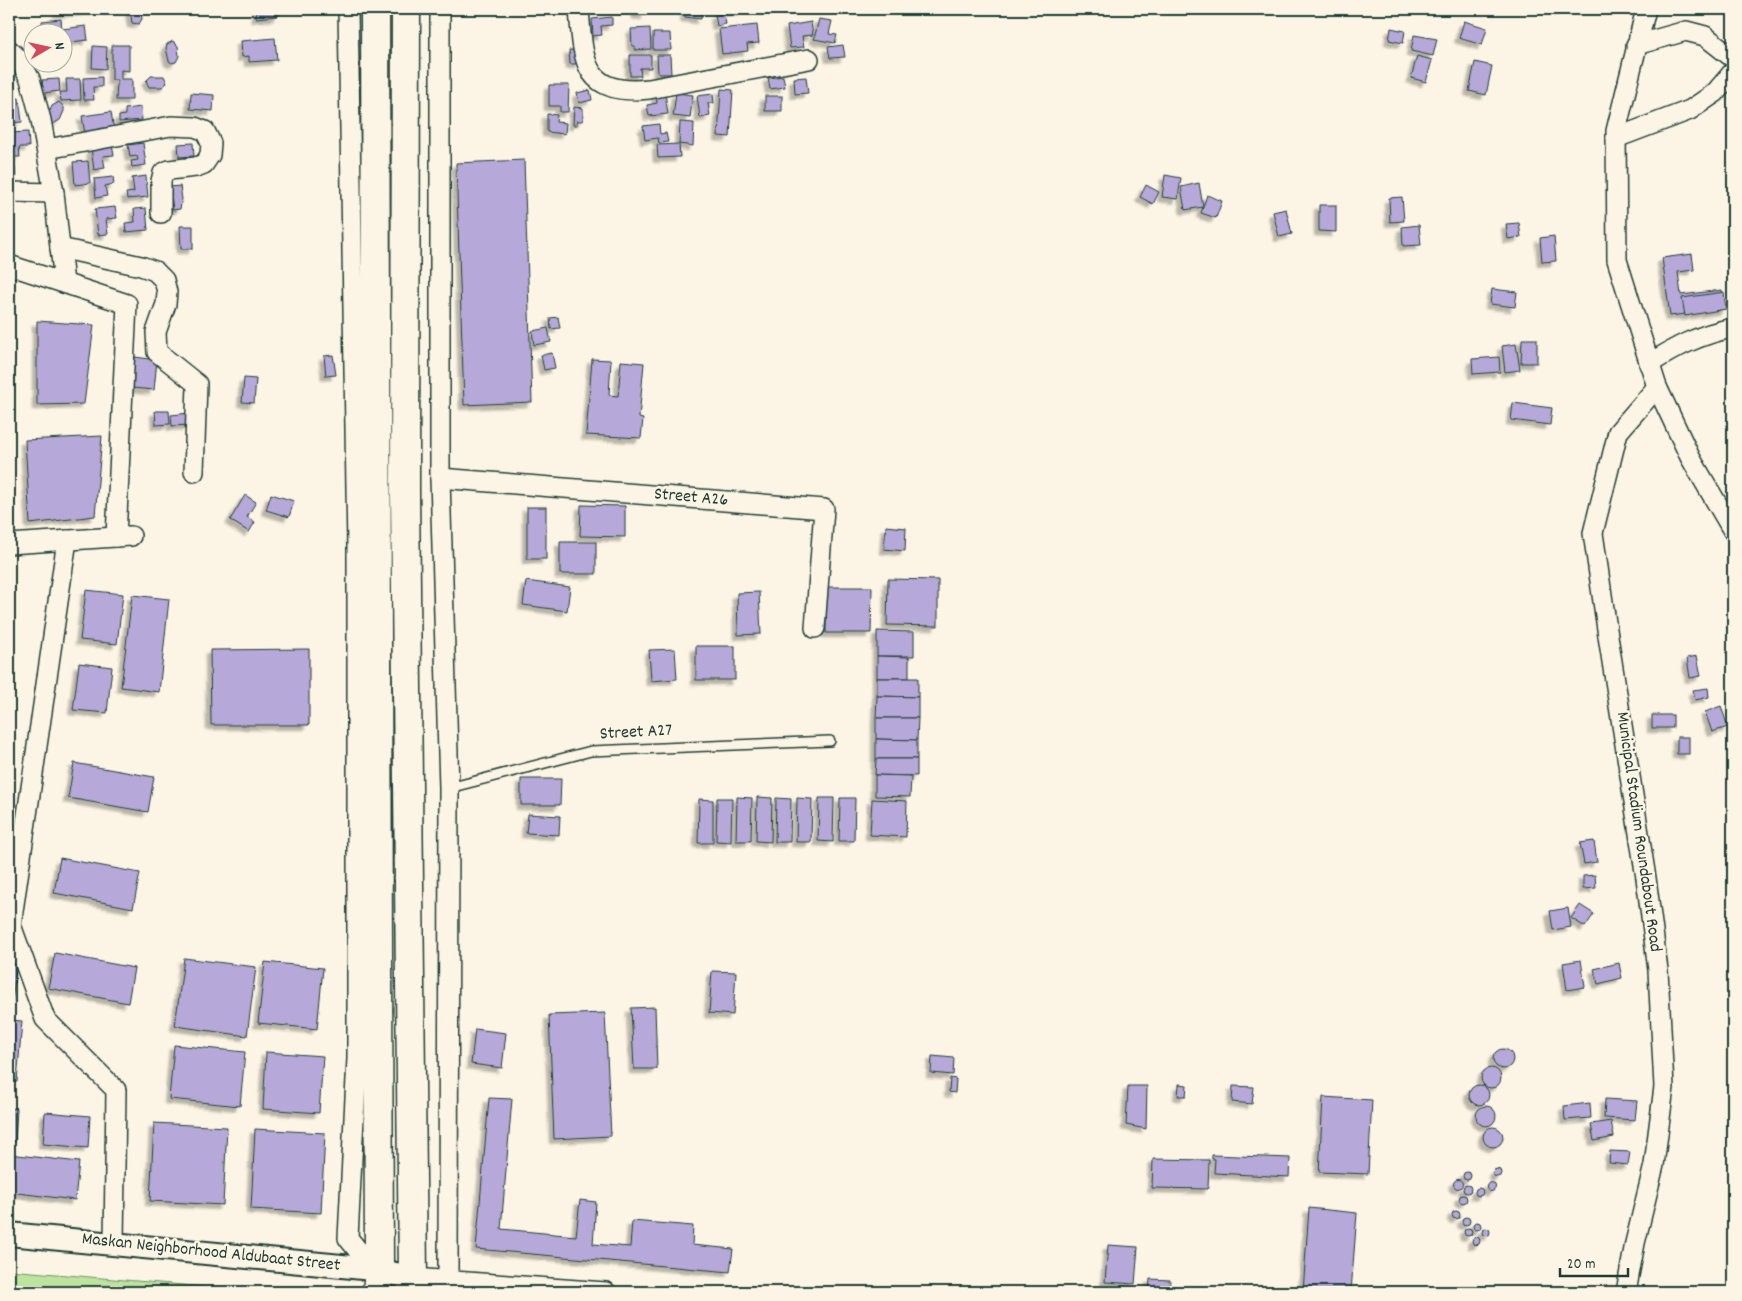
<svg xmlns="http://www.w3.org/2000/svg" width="1742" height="1301" viewBox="0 0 1742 1301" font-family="Dekko,sans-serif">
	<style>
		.green { fill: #bde49f; stroke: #6e906a }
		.building { fill: #b6a8d9; stroke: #1f3d34; filter: url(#shadow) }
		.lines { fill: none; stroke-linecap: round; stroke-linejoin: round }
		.service-casing { stroke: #1f3d34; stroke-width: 12 }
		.minor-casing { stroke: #1f3d34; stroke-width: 22 }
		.tertiary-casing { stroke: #1f3d34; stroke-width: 26 }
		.primary-casing { stroke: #1f3d34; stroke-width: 31 }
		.service { stroke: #fcf5e5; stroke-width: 9 }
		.minor { stroke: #fcf5e5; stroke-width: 19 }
		.tertiary { stroke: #fcf5e5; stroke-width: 22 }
		.primary { stroke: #fcf5e5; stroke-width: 28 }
		.labels { text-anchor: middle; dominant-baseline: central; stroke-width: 5; stroke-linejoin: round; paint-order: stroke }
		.street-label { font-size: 18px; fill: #1f3d34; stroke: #fcf5e5 }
	</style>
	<defs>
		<filter id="shadow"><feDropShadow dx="-4.5" dy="4.5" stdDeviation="1" flood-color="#0004"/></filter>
	</defs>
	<rect width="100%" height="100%" fill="#fcf5e5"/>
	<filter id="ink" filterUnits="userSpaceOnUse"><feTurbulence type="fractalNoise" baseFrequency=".02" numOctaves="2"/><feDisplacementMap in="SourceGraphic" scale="10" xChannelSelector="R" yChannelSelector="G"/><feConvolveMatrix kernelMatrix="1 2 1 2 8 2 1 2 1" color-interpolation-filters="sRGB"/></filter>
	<g filter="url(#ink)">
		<polygon class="green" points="9,1270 264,1292 9,1292"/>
		<g class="building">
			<polygon points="58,9 96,9 96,10 58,13"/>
			<polygon points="130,9 141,9 142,19 139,24 132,23"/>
			<polygon points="256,9 278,9 278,16 256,18"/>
			<polygon points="636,9 646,9 646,15 636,14"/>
			<polygon points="686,9 702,9 701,19 685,17"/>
			<rect x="717" y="9" width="26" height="2"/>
			<polygon points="724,14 726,24 717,26 715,15"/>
			<polygon points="612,17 612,25 601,26 602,35 593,36 592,19"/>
			<polygon points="61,19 62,29 86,26 88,40 62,43 62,32 43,32 42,21"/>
			<polygon points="819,19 832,21 829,34 837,35 835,43 814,39"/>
			<polygon points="1464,21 1487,28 1482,45 1459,38"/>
			<polygon points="811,22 813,35 802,36 804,47 790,48 787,26"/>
			<polygon points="757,25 759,43 747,44 748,51 722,54 719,29"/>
			<polygon points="650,28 651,49 635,50 635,46 632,46 631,29"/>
			<polygon points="1391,28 1405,31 1403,43 1389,40"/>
			<polygon points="653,33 670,33 671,50 653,50"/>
			<polygon points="1414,35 1437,39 1433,56 1411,51"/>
			<polygon points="275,38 277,60 249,62 249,56 242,57 241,41"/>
			<polygon points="173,41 178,46 179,56 176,62 172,63 169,61 166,48 167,44"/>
			<polygon points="112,45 129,45 129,71 121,70 121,79 132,79 132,100 116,100 117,80 112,80"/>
			<polygon points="843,45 845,57 830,58 828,47"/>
			<polygon points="93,46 107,47 106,69 92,68"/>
			<polygon points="569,50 579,50 579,64 570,64"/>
			<polygon points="630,55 651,55 651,68 640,68 641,76 630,76"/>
			<polygon points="657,55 670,55 671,74 658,74"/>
			<polygon points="1417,56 1432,60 1426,82 1411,78"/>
			<polygon points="1475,62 1492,66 1486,95 1469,91"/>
			<polygon points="151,76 164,76 167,83 162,87 149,87 146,81"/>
			<polygon points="783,76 785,87 770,89 768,78"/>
			<polygon points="102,77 102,87 93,87 94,100 84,100 83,78"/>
			<polygon points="806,77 808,93 795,94 794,78"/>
			<polygon points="59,79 60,91 43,93 42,80"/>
			<polygon points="66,79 80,79 81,100 61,101 60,92 67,92"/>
			<polygon points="549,85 569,85 568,112 560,112 560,106 549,106"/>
			<polygon points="721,89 733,90 730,137 718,136"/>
			<polygon points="590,90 592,100 579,103 577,93"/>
			<polygon points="191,93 214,95 213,111 190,109"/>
			<polygon points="665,93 668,114 649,116 647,105 657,103 656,94"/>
			<polygon points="676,93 693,95 690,118 673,116"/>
			<polygon points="713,94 714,103 708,103 710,116 700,118 697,96"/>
			<rect x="765" y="96" width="17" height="15"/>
			<polygon points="19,98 22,122 9,123 9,100"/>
			<polygon points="59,102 64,107 64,111 60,120 53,124 50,123 48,115 52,106"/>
			<polygon points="141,107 142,120 119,122 119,116 125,115 125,109"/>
			<polygon points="574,107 583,108 583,121 577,121 577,125 573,125"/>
			<polygon points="111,112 114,130 85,134 82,116"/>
			<polygon points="547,114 557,115 556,122 566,123 565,134 547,132"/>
			<polygon points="680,122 694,123 693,146 679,144"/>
			<polygon points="659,124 660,134 666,133 668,142 659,143 658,138 645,140 643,126"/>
			<polygon points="28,132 29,147 19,147 20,157 9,157 9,133"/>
			<polygon points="143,143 146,165 132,167 131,161 138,160 137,156 130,157 128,145"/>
			<polygon points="193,143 194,156 179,157 178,144"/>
			<polygon points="679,144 680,157 658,158 657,145"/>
			<polygon points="112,145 114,155 103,156 105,168 94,170 91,148"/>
			<polygon points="14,159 16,177 9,178 9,160"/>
			<polygon points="524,160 532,402 464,405 456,163"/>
			<polygon points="88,161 90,183 75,185 73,162"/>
			<polygon points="1165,175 1181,178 1178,199 1162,197"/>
			<polygon points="146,176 148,197 127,199 126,193 134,192 132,178"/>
			<polygon points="113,177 114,184 105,186 107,196 96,198 94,179"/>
			<polygon points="1199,183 1203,207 1185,210 1181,187"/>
			<polygon points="1146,185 1159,192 1153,204 1140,197"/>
			<polygon points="180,186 182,199 180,209 173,210 170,187"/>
			<polygon points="1207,195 1222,201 1216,218 1201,213"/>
			<polygon points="1402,197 1404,221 1390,222 1389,198"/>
			<polygon points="1319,205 1336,205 1336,232 1319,231"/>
			<polygon points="115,207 117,218 106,219 108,234 98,235 95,209"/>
			<polygon points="146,208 148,230 126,232 125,223 135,222 134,209"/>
			<polygon points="1286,209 1292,234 1279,237 1273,212"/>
			<polygon points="1519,223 1521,237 1508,239 1506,224"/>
			<polygon points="1419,225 1421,245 1403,246 1402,227"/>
			<polygon points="180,226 193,226 193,249 181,249"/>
			<polygon points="1554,236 1556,261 1542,262 1540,238"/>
			<polygon points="1692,254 1694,270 1678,272 1681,295 1722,290 1725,309 1670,316 1662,258"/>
			<polygon points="1492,289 1517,292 1515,307 1490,304"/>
			<polygon points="1724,292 1726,309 1685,316 1682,298"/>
			<polygon points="558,317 560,328 551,329 550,318"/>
			<polygon points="37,321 94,325 84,404 37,405"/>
			<polygon points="548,328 551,342 534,345 532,331"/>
			<polygon points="1522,339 1537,339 1537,363 1521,363"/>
			<polygon points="1516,344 1520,370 1505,372 1502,346"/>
			<polygon points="552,353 555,368 544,370 541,355"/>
			<polygon points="333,355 336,375 326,376 324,356"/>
			<polygon points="135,357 157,360 154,390 132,388"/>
			<polygon points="1499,357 1500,372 1473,374 1472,359"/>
			<polygon points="592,359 611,360 609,395 618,396 621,361 644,363 639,418 643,419 641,438 586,435"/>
			<polygon points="244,378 256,379 254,403 242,402"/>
			<polygon points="1513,403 1552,408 1550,425 1511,420"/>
			<polygon points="155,411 169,411 170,424 156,425"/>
			<polygon points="190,413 191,425 172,426 171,415"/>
			<polygon points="102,436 95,516 30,524 25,440"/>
			<polygon points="271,494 294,501 289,517 266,510"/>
			<polygon points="245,495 256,502 247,517 255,522 249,532 230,520"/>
			<polygon points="581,505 625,506 625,537 580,536"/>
			<rect x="527" y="507" width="19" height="52"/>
			<polygon points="886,526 906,528 905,551 884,549"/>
			<rect x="560" y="542" width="36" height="32"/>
			<polygon points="888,579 938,580 938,626 887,625"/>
			<polygon points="526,581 570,587 567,611 523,605"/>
			<polygon points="826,587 872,587 871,633 826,633"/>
			<polygon points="86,590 123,594 117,644 80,640"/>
			<polygon points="759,592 761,634 738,635 737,593"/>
			<polygon points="132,595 169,599 159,692 121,687"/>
			<polygon points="877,631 914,632 914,656 877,656"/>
			<rect x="696" y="646" width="39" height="34"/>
			<polygon points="309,649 309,725 211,725 210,650"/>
			<polygon points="675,649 677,679 651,681 649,650"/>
			<polygon points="877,656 909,657 909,678 877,678"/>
			<polygon points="1697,656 1701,676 1690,678 1687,658"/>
			<polygon points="79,663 112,667 107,713 73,710"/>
			<polygon points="877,678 918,678 918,697 877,696"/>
			<polygon points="1708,688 1709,697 1695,700 1693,690"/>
			<polygon points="877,696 918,697 918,718 876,718"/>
			<polygon points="1721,706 1728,727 1712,732 1705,712"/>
			<rect x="1652" y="715" width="21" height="13"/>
			<polygon points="876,718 918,718 917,740 876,739"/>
			<rect x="1677" y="737" width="12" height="17"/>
			<polygon points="876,739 917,740 917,759 876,759"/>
			<polygon points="876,759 917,759 917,776 875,775"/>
			<polygon points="74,763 154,777 148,812 68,798"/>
			<polygon points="875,775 911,776 910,797 875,796"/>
			<polygon points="521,779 561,779 560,805 521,805"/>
			<polygon points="737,797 752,798 751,841 736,841"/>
			<polygon points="757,797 772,798 771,842 756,841"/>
			<polygon points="717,798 732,798 731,842 716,841"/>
			<polygon points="776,798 791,799 790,842 775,842"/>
			<polygon points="797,798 812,799 811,842 796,842"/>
			<polygon points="819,798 834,798 833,842 818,841"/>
			<polygon points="840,798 855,798 854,841 839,841"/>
			<polygon points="699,799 713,800 713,843 698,843"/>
			<polygon points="872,799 907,801 906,837 870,835"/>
			<polygon points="528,814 560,816 559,835 526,833"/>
			<polygon points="1594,841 1597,862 1584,864 1580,843"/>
			<polygon points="60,858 140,873 133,908 54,893"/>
			<polygon points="1595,875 1596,888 1583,889 1583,876"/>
			<polygon points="1580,905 1594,914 1585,927 1571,918"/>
			<polygon points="1568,908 1571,927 1553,930 1550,911"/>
			<polygon points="55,953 134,968 128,1003 48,988"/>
			<polygon points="184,958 256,967 247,1036 175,1026"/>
			<polygon points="1581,960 1585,987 1567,990 1563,963"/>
			<polygon points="9,961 17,962 10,1019 9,1018"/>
			<polygon points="265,962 323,968 317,1029 258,1023"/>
			<polygon points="1619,963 1622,978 1598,984 1594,969"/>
			<polygon points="712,971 736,972 733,1015 709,1013"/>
			<polygon points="655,1007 657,1069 634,1069 631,1008"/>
			<polygon points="605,1013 611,1136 554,1139 549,1015"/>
			<polygon points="9,1020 22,1021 17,1082 9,1081"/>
			<polygon points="475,1029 506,1033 502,1068 471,1064"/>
			<polygon points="174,1045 245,1052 240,1106 169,1099"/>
			<circle cx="1503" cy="1059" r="10"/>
			<polygon points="266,1052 323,1056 319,1113 263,1109"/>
			<polygon points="932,1056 954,1058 953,1075 931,1073"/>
			<circle cx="1491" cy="1078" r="10"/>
			<polygon points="950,1078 956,1079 955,1093 949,1092"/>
			<polygon points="1179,1084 1187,1085 1186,1096 1178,1096"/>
			<circle cx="1479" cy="1095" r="10"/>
			<polygon points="1128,1086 1147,1086 1146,1129 1126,1125"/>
			<polygon points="1233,1086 1254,1087 1252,1104 1232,1102"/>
			<polygon points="1323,1097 1372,1100 1368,1174 1319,1172"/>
			<polygon points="489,1098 512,1099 501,1229 576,1236 580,1200 596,1202 593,1244 630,1247 632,1221 693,1226 692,1245 733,1249 730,1272 476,1249"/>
			<polygon points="1605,1099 1637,1101 1635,1120 1604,1118"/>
			<polygon points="1590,1103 1591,1118 1565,1120 1564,1106"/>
			<circle cx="1486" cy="1116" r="10"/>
			<polygon points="9,1108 17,1109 15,1142 9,1141"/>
			<polygon points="45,1112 90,1116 88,1148 43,1144"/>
			<polygon points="1611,1121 1614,1137 1594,1141 1591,1124"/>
			<polygon points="154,1123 227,1127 223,1205 150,1201"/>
			<circle cx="1493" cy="1137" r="10"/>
			<polygon points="255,1129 325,1133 321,1213 251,1209"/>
			<polygon points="1610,1151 1630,1152 1628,1165 1609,1163"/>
			<polygon points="9,1154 79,1162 75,1200 9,1192"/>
			<polygon points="1212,1155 1290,1158 1289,1177 1214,1173 1215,1159 1212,1159"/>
			<polygon points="1153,1159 1209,1160 1208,1189 1152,1188"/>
			<circle cx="1497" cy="1173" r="4"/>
			<circle cx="1467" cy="1176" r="4"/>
			<circle cx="1458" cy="1184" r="4.5"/>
			<circle cx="1491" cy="1187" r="4.5"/>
			<circle cx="1467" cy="1189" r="4"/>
			<circle cx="1479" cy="1192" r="4"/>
			<circle cx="1463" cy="1199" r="4"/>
			<polygon points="1309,1208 1357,1213 1351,1292 1303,1292"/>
			<circle cx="1456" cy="1215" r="4"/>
			<circle cx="1466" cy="1221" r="4"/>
			<circle cx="1477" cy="1226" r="4"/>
			<circle cx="1486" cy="1232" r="4"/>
			<circle cx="1468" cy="1232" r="4"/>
			<circle cx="1476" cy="1241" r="4"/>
			<polygon points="1108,1245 1138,1247 1135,1284 1105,1282"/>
			<polygon points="1150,1279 1170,1280 1169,1292 1149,1292"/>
		</g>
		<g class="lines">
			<g class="service-casing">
				<polyline id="service" points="449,788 591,751 830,741"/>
			</g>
			<g class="minor-casing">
				<g id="minor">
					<polyline points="348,9 357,548 357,1058 348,1238 373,1269"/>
					<polyline points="440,9 440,478 449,788 448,1280"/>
					<path d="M579,9c4,52 4,87 70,80l160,-30"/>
					<polyline points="1646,9 1616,131 1617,260 1657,387 1690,457 1733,531"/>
					<polyline points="1636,45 1686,31 1705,36 1733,58"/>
					<polyline points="9,50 19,59 30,79 41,120 54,193 64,283"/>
					<polyline points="1616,138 1690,110 1715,93 1733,72"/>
					<polyline points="47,149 171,126 195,127 205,131 211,143 210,155 204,164 196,167 169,170 163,173 161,181 161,213"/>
					<polyline points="9,192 54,193"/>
					<polyline points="60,248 141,266 155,271 164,280 167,292 166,304 156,332 157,352 197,384 194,472"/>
					<polyline points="9,265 127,304 116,537"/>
					<path d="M1649,364c28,-18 52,-30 84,-36"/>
					<polyline points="440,478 824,509 815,628"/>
					<polyline points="67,540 11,925 45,1019 116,1090 114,1244"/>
					<polyline points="9,544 131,536"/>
					<polyline points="413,1278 606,1292"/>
					<polyline points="1626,1292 1635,1243 1654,1165 1664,1087 1658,970 1646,878 1608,636 1593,533 1618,432 1657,387"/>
				</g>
			</g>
			<g class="tertiary-casing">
				<polyline id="tertiary" points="9,1234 373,1269 413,1278"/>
			</g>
			<g class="primary-casing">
				<g id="primary">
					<polyline points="375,9 379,1270 377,1292"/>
					<polyline points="406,9 405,490 413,1278 411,1292"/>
				</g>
			</g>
			<use href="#service" class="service"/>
			<use href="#minor" class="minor"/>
			<use href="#tertiary" class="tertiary"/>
			<use href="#primary" class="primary"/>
		</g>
	</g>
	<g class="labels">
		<g class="street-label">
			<text transform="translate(691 498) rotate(5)">Street A26</text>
			<text transform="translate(636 733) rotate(-3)">Street A27</text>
			<text transform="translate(1638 832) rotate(82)">Municipal Stadium Roundabout Road</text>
			<text transform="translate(211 1253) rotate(6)">Maskan Neighborhood Aldubaat Street</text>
		</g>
	</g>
	<rect width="1742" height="1301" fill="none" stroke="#fcf5e5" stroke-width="30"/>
	<rect x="15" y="15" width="1712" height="1271" fill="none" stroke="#1f3d34" stroke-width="2" filter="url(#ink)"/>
	<g transform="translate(48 48) rotate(81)"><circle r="24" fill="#fcf5e5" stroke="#a4ab9e"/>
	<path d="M0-4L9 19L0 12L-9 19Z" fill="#d1495b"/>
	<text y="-8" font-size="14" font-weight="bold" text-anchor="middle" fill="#1f3d34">N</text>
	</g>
	<path d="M1560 1268v8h68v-8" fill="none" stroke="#1f3d34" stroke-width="2.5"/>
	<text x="1567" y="1268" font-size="15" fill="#1f3d34" stroke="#fcf5e5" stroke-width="4" paint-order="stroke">20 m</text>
</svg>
